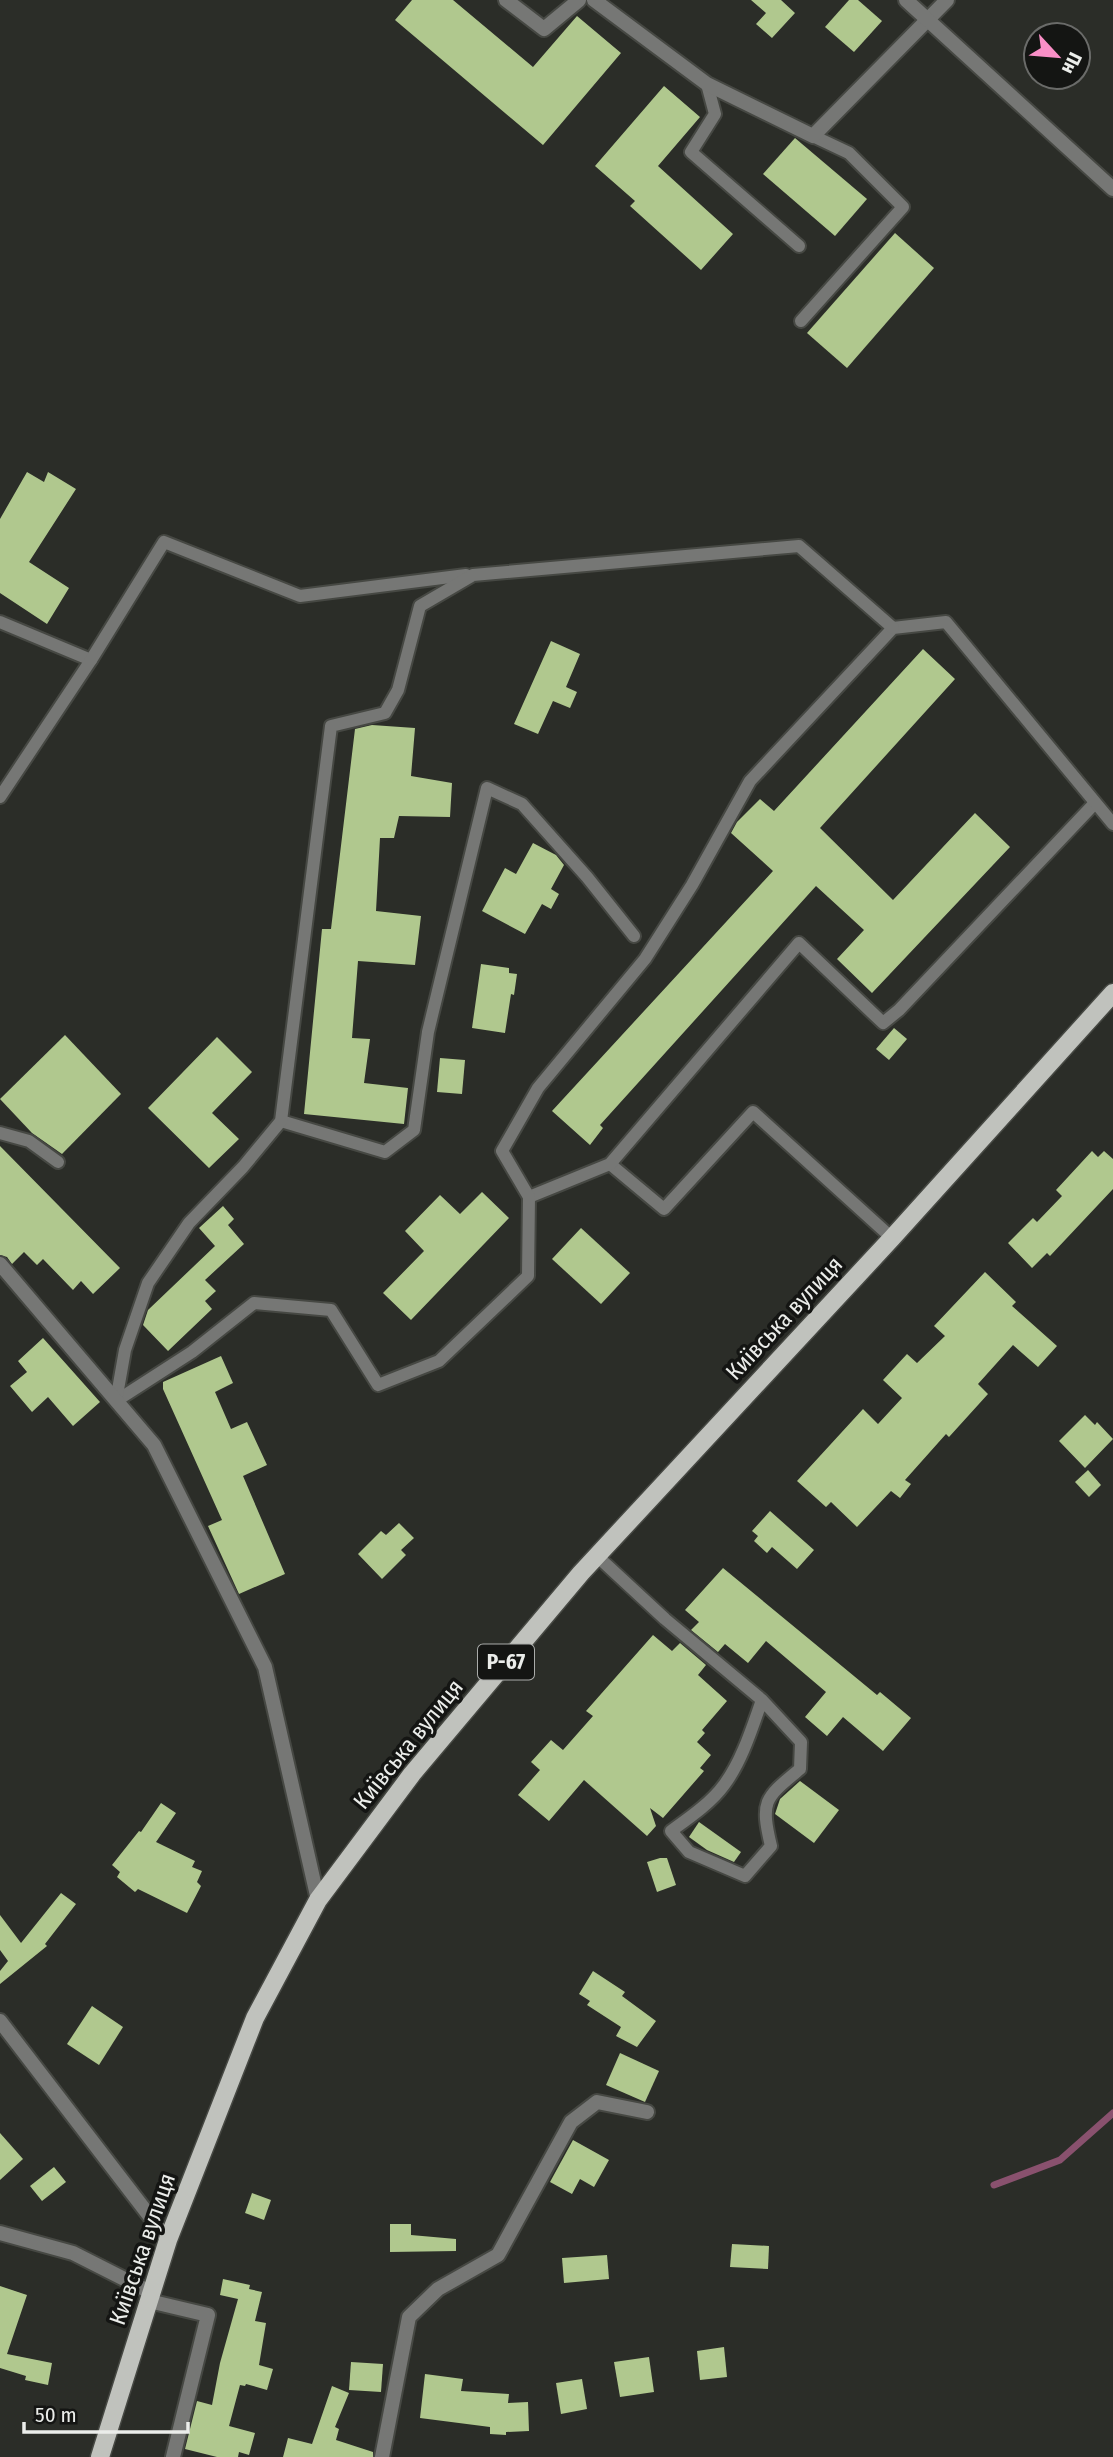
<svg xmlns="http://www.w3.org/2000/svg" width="1113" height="2457" viewBox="0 0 1113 2457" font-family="'Fira Sans Condensed',sans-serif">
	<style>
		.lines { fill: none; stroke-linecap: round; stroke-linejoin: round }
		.stream { stroke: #89516e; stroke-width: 7 }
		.building { fill: #b0c88e }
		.service-casing { stroke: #464843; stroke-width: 16 }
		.minor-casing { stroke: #464843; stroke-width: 18 }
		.primary-casing { stroke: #464843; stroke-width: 21 }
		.service { stroke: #767775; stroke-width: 12 }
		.minor { stroke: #767775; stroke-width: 14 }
		.primary { stroke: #c0c2bd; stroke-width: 18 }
		.labels { text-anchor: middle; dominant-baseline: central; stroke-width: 7; stroke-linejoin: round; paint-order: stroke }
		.shield { fill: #141513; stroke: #aaacaa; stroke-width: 2 }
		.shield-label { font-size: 21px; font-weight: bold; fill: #ebedea }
		.street-label { font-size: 23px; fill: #ebedea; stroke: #141513 }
	</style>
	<rect width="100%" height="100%" fill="#2b2d28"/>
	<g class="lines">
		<polyline class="stream" points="994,2185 1060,2160 1113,2113"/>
	</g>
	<g class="building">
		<polygon points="412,0 453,0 533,67 577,16 621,53 543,145 395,20"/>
		<polygon points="751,0 781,0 795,13 772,38 756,24 766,13"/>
		<polygon points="849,0 858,0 882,21 854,52 825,27"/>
		<polygon points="664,86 700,117 658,166 733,234 701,270 630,206 635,201 595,166"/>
		<polygon points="795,138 867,199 835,236 763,174"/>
		<polygon points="895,233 934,268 847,368 807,333"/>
		<polygon points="27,472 44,482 48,472 76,489 29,562 69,588 47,624 0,593 0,519"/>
		<polygon points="551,641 580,654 566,687 577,692 570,708 553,701 538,734 514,724"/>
		<polygon points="923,649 955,679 820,828 893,900 975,813 1010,847 872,993 837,959 864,930 816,886 600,1125 603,1128 590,1145 552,1111 773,871 731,833 737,822 760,799 774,811"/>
		<polygon points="372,725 415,728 411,776 452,783 450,817 399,816 394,838 380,838 376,911 421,916 415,965 358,961 352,1038 370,1039 364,1083 408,1088 404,1124 304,1114 322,929 331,929 355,729"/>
		<polygon points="533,843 556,855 564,865 551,889 559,894 551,909 542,904 525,934 482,911 505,868 516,874"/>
		<polygon points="481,964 509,968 509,973 517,974 514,995 511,994 505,1033 472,1028"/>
		<polygon points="894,1028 907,1039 889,1060 876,1049"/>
		<polygon points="65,1035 121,1094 62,1154 32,1133 0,1099"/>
		<polygon points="217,1037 252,1072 212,1113 239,1139 209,1168 148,1108"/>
		<polygon points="440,1058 465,1060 462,1094 437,1092"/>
		<polygon points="0,1146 120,1268 93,1294 81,1281 73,1290 43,1259 37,1265 24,1252 12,1264 7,1257 0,1255"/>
		<polygon points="1092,1151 1098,1157 1104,1151 1113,1159 1113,1189 1050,1256 1047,1253 1032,1268 1008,1243 1033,1218 1037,1222 1062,1196 1056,1190"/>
		<polygon points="482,1192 509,1218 411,1320 383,1293 424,1251 405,1231 440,1195 460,1214"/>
		<polygon points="223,1206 234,1219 228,1225 244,1244 205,1280 216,1291 205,1301 212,1309 168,1351 143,1325 148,1310 215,1246 199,1228"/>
		<polygon points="581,1228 630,1273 601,1304 552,1259"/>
		<polygon points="985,1272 1016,1302 1012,1306 1057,1346 1038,1367 1013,1345 978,1384 988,1394 949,1437 946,1434 905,1480 911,1484 900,1498 891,1491 857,1527 831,1502 826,1507 797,1481 863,1409 878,1424 902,1398 883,1380 907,1354 917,1363 945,1336 934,1326"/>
		<polygon points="43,1338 100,1402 73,1426 48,1397 32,1412 10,1386 27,1372 18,1361"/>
		<polygon points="221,1356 233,1383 215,1392 231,1429 247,1422 267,1465 243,1476 285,1574 239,1594 208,1526 222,1520 163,1389 163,1382"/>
		<polygon points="1085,1415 1095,1425 1097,1422 1113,1439 1085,1468 1059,1441"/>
		<polygon points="1088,1470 1101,1485 1089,1497 1075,1482"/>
		<polygon points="770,1511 814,1550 797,1569 772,1547 767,1553 754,1541 758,1536 752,1531"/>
		<polygon points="399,1523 414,1538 401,1550 406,1555 382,1579 358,1554 381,1531 386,1535"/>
		<polygon points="723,1568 877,1695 880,1692 911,1718 883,1751 843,1717 827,1736 805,1717 826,1692 766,1641 748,1663 725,1644 718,1652 691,1630 699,1622 685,1610"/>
		<polygon points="653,1635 672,1651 680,1643 706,1665 698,1675 727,1701 702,1730 705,1733 697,1742 711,1755 700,1768 704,1771 663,1818 650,1808 656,1826 647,1836 584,1780 549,1821 518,1795 540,1770 531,1762 551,1740 563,1750 593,1716 586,1711"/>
		<polygon points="800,1781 839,1810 814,1843 775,1814 780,1799"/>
		<polygon points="161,1803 176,1813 156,1842 195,1861 192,1867 202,1871 197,1882 201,1886 187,1913 138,1889 135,1892 117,1877 120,1872 112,1865 139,1831 141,1832"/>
		<polygon points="699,1822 741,1852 734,1862 707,1850 689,1837"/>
		<polygon points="660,1858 667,1858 676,1885 657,1892 647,1862"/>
		<polygon points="61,1893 76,1904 45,1944 47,1946 0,1984 0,1971 8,1961 0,1950 0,1915 21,1943"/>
		<polygon points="593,1971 625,1992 622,1996 656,2021 637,2047 616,2036 621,2027 587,2005 590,2001 579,1994"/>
		<polygon points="92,2006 123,2027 99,2065 67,2044"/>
		<polygon points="620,2053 659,2071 645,2102 606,2085"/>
		<polygon points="0,2133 23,2159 0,2180"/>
		<polygon points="573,2140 609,2160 594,2187 580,2179 572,2194 550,2182"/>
		<polygon points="54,2167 66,2182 42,2201 30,2186"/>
		<polygon points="252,2193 271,2200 264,2220 245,2213"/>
		<polygon points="390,2224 411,2224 411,2235 456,2239 456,2251 390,2252"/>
		<polygon points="732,2244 769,2246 768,2269 730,2267"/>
		<polygon points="607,2255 609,2279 564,2283 562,2258"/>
		<polygon points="223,2279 250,2285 249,2289 262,2292 255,2321 266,2323 259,2365 273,2369 267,2390 246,2384 245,2386 240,2385 229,2426 255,2433 249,2455 239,2452 238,2457 217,2457 185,2449 197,2401 212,2405 220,2363 238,2299 220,2295"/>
		<polygon points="0,2286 27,2295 7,2354 52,2363 48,2385 25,2380 26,2376 0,2368"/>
		<polygon points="724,2347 727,2377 700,2380 697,2351"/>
		<polygon points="649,2357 654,2392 620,2397 614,2362"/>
		<polygon points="351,2362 383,2364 381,2392 349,2390"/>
		<polygon points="425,2374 463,2379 461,2391 509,2394 508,2403 528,2402 529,2431 506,2432 506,2435 490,2434 490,2427 420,2418"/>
		<polygon points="582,2379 587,2409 561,2414 556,2383"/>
		<polygon points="332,2386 349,2393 335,2427 339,2429 336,2440 373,2452 373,2457 283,2457 288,2438 312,2444"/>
	</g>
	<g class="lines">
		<g class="service-casing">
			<g id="service">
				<polyline points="707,84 715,114 691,152 799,246"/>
				<polyline points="801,321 903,207 849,153 813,136"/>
				<polyline points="0,622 91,660"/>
				<polyline points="0,797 91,660 164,542 300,596 466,575"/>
				<polyline points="281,1121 385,1152 414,1130 428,1032 487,788 522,804 587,877 634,936"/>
				<polyline points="0,1133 29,1141 58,1162"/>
				<polyline points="610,1164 664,1209 753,1112 892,1238"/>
				<polyline points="529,1197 610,1164 799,943 883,1023 899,1010 1095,803"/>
				<polyline points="116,1401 192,1352 254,1303 331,1310 378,1385 439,1361 528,1276 529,1197 502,1151 538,1088 645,959 692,885 750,781 893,628 946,622 1113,824"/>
				<polyline points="116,1401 125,1350 148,1283 189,1223 243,1167 281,1121 331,726 385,713 398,690 420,606 473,575 799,546 893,628"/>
				<path d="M597,1556l68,63 97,81 39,42 -1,27c-35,29 -40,31 -29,77l-26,30 -56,-24 -18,-21c18,-13 40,-28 53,-46 18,-24 28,-57 38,-85"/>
			</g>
		</g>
		<g class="minor-casing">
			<g id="minor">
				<polyline points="506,0 544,29 579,0"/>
				<polyline points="594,0 707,84 813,136 947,0"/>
				<polyline points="906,0 1113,189"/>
				<polyline points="0,1264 154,1445 265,1667 318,1900"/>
				<polyline points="0,2021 168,2240"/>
				<polyline points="0,2233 73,2253 152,2293"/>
				<polyline points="149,2301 208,2315 173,2457"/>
				<polyline points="382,2457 409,2317 438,2289 498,2255 571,2122 597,2102 647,2112"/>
			</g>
		</g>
		<g class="primary-casing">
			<polyline id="primary" points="100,2457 168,2240 255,2018 318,1900 412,1774 581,1573 892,1238 1113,993"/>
		</g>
		<use href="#service" class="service"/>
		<use href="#minor" class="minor"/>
		<use href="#primary" class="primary"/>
	</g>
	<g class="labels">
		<rect class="shield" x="478" y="1644.5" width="56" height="35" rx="5"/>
		<g class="shield-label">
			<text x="506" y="1662">Р-67</text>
		</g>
		<g class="street-label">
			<text transform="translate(784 1318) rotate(-47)">Київська вулиця</text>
			<text transform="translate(408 1744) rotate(-51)">Київська вулиця</text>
			<text transform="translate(142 2249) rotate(-71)">Київська вулиця</text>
		</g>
	</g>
	<g transform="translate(1057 56) rotate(116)"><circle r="33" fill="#141513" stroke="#6a6b69" stroke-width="2"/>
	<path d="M0-5L12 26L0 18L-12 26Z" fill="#fa8fc7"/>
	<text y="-10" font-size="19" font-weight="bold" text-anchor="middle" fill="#ebedea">Пн</text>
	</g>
	<path d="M24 2422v10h164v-10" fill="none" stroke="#ebedea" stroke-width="3.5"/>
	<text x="35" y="2422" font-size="21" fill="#ebedea" stroke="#141513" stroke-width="5" paint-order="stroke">50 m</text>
</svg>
